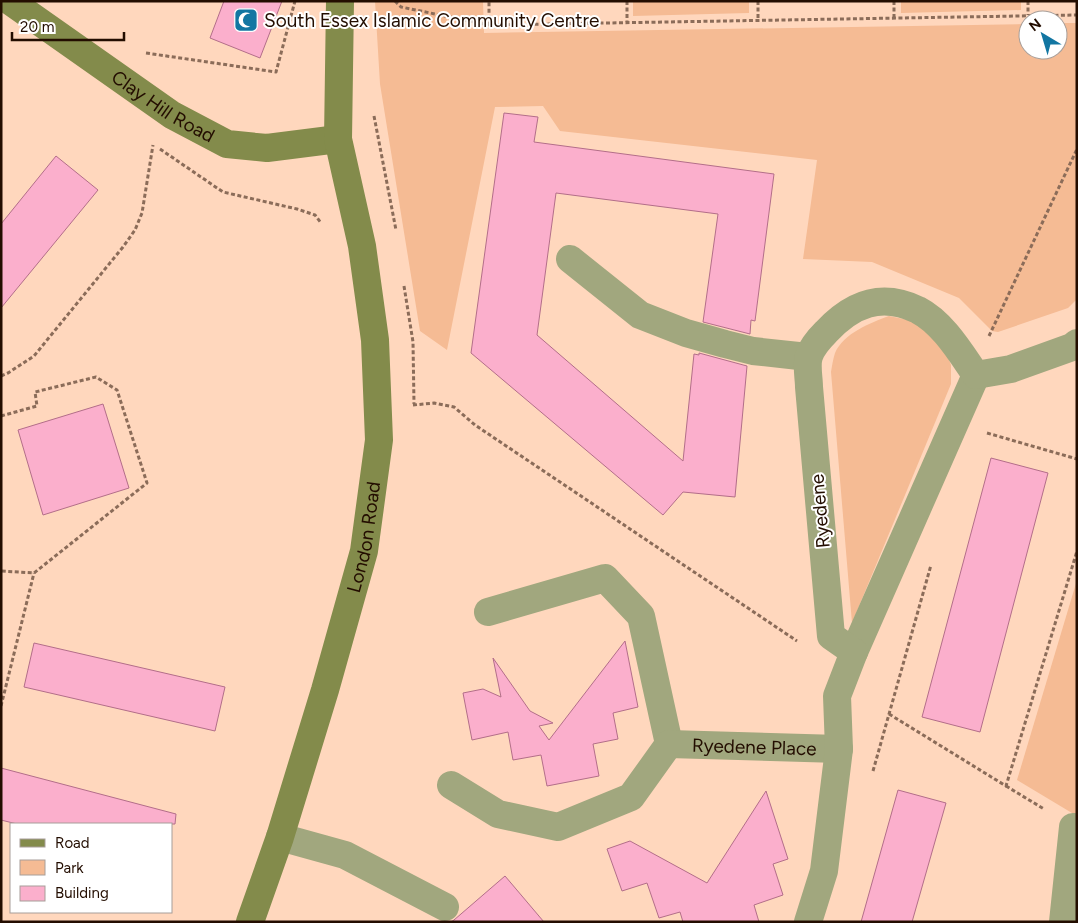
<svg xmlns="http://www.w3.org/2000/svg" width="1078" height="923" font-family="Figtree,sans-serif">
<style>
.green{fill:#f5bb94}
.building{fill:#fbafcc;stroke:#b36e89}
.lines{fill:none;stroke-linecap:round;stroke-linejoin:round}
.path{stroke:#8b6c59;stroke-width:3;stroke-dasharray:4 2.5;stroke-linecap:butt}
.street{stroke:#a1a77e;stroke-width:28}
.secondary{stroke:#838b4b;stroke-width:28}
.labels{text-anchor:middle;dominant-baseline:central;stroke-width:4;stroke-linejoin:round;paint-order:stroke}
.poi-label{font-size:19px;fill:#230d00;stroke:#fff;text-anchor:start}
.street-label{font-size:19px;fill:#230d00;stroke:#fff}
</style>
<rect width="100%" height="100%" fill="#ffd7bd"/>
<g class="green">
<path d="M375 1H483L484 33 1028 24V50H1058V23H1077V299L1068 308 998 332 992 331 959 298 872 262 803 259 817 160 560 131 543 106 495 107 447 350 420 331 380 84Z"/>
<path d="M633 1H749V13L633 16Z"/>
<path d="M901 1H1021V10L901 13Z"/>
<path d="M889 316 913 321 933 333 945 349 951 365V384L852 623 831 372C832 366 833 359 835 353 844 333 870 323 889 316Z"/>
<path d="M1077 580V816L1017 780Z"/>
</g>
<g class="building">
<path d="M224 1H282L260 58 210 38Z"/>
<path d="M504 113 538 117 534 142 774 174 755 321 751 320 750 334 703 322 718 214 556 193 537 335 683 461 694 354 699 355V353L747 366 735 497 683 492 663 515 471 353Z"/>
<path d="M56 156 98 190 1 308V224Z"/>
<path d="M103 404 129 488 43 515 18 430Z"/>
<path d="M991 458 1048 473 980 732 922 717Z"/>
<path d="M625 641 638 707 613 713 618 739 593 744 599 776 547 786 541 755 513 760 508 732 472 740 463 693 483 689 501 697 493 658 530 711 553 723 539 726 549 740Z"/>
<path d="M34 643 225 687 215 731 24 687Z"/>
<path d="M1 768 176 814 175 824H17L1 820Z"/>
<path d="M898 790 946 803 912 922H861Z"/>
<path d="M766 791 788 859 773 864 783 895 754 905 759 922H683L680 912 659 918 647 883 622 891 607 849 630 841 707 883Z"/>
<path d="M505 876 544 922H451L454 920Z"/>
</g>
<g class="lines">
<g class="path">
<path d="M395 1 401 7 489 25V1"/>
<path d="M627 1V22"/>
<path d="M758 1V20"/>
<path d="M894 1V19"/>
<path d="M1028 1V15"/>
<path d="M489 25 1077 15"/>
<path d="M146 53 276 72 295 1"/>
<path d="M374 116 396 230"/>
<path d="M160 149 223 192 297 209 315 215 321 223"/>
<path d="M404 286 413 342 414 404"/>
<path d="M989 336 1077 149"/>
<path d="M1 376 8 373 34 356 123 247 135 230 142 213 153 145"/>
<path d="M413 405 434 403 454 407 475 425 797 641"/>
<path d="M1 416 37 406 35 392 96 377 117 390 147 483 34 573 1 571"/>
<path d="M987 433 1077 459"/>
<path d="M1 706 34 573"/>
<path d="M889 714 1006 786 1077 551"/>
<path d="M873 771 931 565"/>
<path d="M1006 786 1044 809"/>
</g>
<g class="street">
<path d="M570 259 640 315 686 333 725 344 753 351 808 357"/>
<path d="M488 612 605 578 641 616 669 744"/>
<path d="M854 652 976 375"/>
<path id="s1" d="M451 785 498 814 558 827 631 797 669 744 839 749"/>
<path d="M280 837 345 855 445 907"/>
<path d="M808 922 824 871 839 749 837 696 854 652 831 636 809 387C809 378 806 365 809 356 812 347 820 338 826 332 852 304 881 292 918 310 943 323 960 352 976 375L1011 369 1072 347 1077 343"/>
<path d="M1063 922 1073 827"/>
</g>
<g class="secondary">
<path id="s2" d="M10 1 172 115 227 144 267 148 338 139"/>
<path id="s3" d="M250 922 280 837 325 690 364 551 379 440 375 340 362 246 338 139 340 1"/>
</g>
</g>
<defs>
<g id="mosque-square" transform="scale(1.25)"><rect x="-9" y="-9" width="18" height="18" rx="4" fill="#1276a2" stroke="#fff"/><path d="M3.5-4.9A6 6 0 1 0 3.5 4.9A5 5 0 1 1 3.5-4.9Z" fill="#fff"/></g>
</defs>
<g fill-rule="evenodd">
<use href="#mosque-square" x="246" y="20"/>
</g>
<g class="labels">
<g class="poi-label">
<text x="264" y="20">South Essex Islamic Community Centre</text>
</g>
<g class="street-label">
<text stroke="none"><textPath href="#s2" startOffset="186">Clay Hill Road</textPath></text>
<text transform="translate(820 511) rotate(-95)">Ryedene</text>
<text stroke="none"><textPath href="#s3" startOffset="402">London Road</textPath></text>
<text stroke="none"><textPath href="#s1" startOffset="346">Ryedene Place</textPath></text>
</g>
</g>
<rect width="1078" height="923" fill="none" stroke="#230d00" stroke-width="5"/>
<rect x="10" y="823" width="162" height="90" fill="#ffffff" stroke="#a79e99"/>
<rect x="20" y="839" width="25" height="8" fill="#838b4b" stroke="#a79e99"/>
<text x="55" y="848" font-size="15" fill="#230d00">Road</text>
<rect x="20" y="860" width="25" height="15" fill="#f5bb94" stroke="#a79e99"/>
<text x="55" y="873" font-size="15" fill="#230d00">Park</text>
<rect x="20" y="886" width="25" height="15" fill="#fbafcc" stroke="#a79e99"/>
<text x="55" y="898" font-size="15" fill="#230d00">Building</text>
<g transform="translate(1043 35) rotate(322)"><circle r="24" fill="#ffffff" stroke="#a79e99"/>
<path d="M0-4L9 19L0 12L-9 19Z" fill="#1276a2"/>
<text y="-8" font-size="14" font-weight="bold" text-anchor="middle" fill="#230d00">N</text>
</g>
<path d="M12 32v8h112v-8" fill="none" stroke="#230d00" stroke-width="2.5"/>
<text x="20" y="32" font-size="15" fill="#230d00" stroke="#ffffff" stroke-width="4" paint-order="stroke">20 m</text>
</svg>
